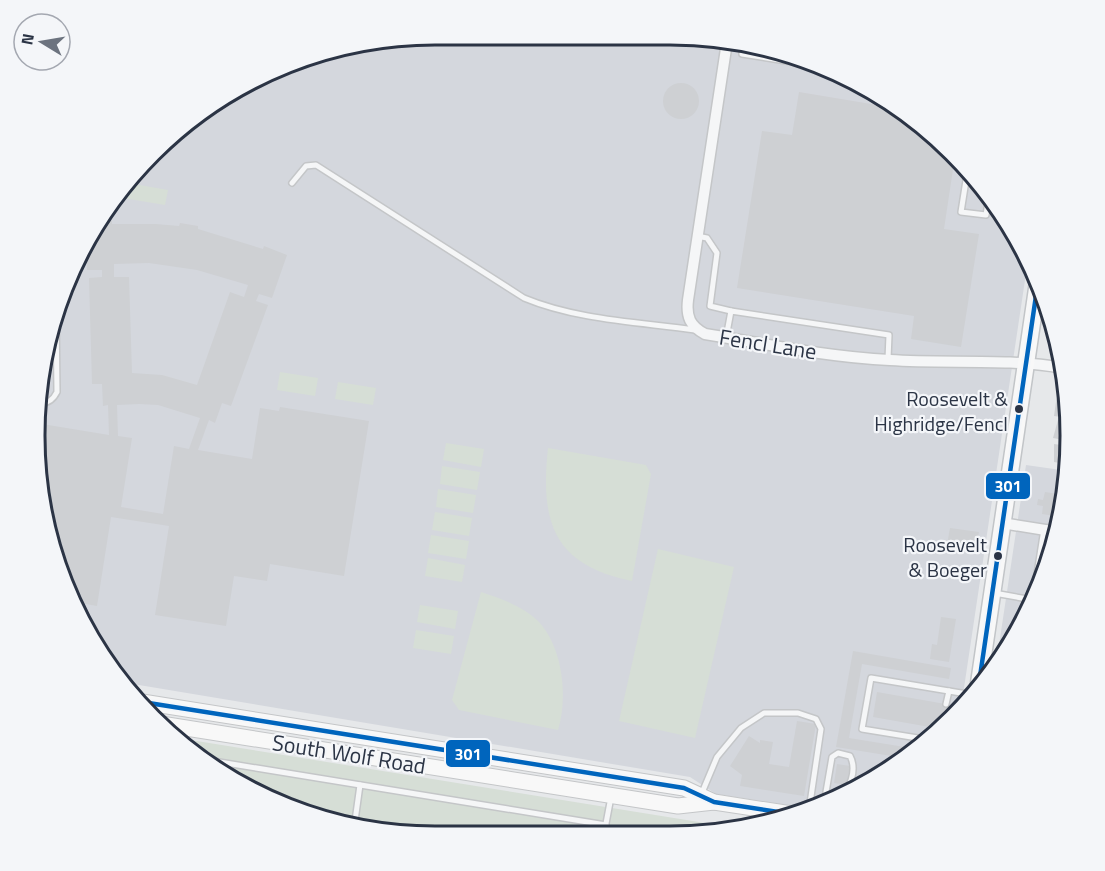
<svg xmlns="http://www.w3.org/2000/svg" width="1105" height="871" font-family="'Titillium Web',sans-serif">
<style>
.built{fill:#d4d7dd}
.green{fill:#d6ded6}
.building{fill:#ced0d3;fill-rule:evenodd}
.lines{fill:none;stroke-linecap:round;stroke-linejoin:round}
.service-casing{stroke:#c4c6c8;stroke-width:8}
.minor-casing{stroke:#c4c6c8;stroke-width:13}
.secondary-casing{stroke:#c4c6c8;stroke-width:17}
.primary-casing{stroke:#c2c5c8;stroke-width:19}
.service{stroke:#f5f6f7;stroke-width:5}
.minor{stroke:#f5f6f7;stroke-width:10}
.secondary{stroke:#f8f8f8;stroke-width:15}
.primary{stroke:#f8f8f8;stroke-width:16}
.bus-1-casing{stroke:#f4f6f9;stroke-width:9}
.bus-1{stroke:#0065bd;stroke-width:4.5}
.bus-dot{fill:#2b3445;stroke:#f4f6f9;stroke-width:2}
.labels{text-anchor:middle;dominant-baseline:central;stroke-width:4.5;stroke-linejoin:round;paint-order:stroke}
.bus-label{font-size:20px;fill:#2b3445;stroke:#f4f6f9;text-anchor:end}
.street-label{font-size:22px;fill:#2b3445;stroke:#f4f6f9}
.rim{fill:none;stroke:#2b3445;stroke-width:3}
.line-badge{stroke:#f4f6f9;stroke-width:2}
.badge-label{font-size:16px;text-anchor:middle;font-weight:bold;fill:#fff}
</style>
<rect width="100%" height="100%" fill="#e6e8ea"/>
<g class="built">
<path d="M435 35H695L799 56 914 118 971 171 1017 235 1028 260 961 708 934 737 870 783 812 809 716 794 690 777 121 682 88 636 48 540 35 436 48 332 88 235 152 152 235 88 331 48Z"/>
<path d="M1026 465 1068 471 1057 539 1029 613 996 665Z"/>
</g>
<g class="green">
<path d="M128 183 168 190 165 205 117 197Z"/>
<path d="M280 372 318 378 315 396 277 390Z"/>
<path d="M338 382 376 388 373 405 335 399Z"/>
<path d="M446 443 484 449 481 467 443 460Z"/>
<path d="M548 448 646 465 651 474 632 581C553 565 540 522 548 448Z"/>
<path d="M442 466 480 472 477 490 440 484Z"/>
<path d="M438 489 476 495 473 513 436 507Z"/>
<path d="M435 512 472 518 469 536 432 530Z"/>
<path d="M431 535 469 541 466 559 428 553Z"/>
<path d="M658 549 734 567 695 738 619 721Z"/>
<path d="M428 558 465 565 462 582 425 576Z"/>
<path d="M481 592C502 599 523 606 539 622 563 648 568 698 558 730L459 710 452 700Z"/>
<path d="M420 605 458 611 455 629 417 622Z"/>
<path d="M416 630 454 636 451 654 413 648Z"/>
<path d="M178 738 736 828 696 836 358 829 282 806 212 769Z"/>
</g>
<g class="building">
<circle cx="681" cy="101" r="18"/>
<path d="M799 92 895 108 914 118 955 156 944 229 979 234 961 347 911 339 914 316 737 288 762 131 792 135Z"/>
<path d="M99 221H112V224H156L179 226 180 223 198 226V229L263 249 264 246 287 255 272 298 259 294 256 301 268 305 231 406 222 403 215 423 209 420 198 450 252 459 260 408 279 411 280 407 369 421 344 576 270 564 267 581 234 576 226 626 155 615 169 526 111 517 97 606 74 602 48 540 45 518 50 491 42 490 35 436 36 423 109 435 108 405 103 406 102 384H92L89 278 102 277V270H87L86 239ZM149 263 197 270 248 285 244 297 230 292 197 385 162 375 132 373 129 277H114V264ZM139 404 158 405 200 418 189 449 174 446 163 514 121 507 132 438 118 436 117 405Z"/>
<path d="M1057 395 1067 396 1068 418 1054 416Z"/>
<path d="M1058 420 1068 421 1069 441 1053 438Z"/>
<path d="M1054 444 1068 446 1065 464 1054 462Z"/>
<path d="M1045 492 1064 495 1061 517 1042 514 1043 506 1037 505 1038 499 1043 500Z"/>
<path d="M950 528 979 532 975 554 946 550Z"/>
<path d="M941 617 956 619 949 662 930 659 932 644 937 645Z"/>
<path d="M853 651 951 668 949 679 862 664 849 738 917 749 904 758 836 747Z"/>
<path d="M877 692 951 705 948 722 941 729 873 717Z"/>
<path d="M797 721 816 724 804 796 740 786 742 775 730 766 749 736 760 743V740L773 742 769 764 789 767Z"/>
<path d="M837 764 850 766 847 785 834 783Z"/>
</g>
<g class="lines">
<g class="service-casing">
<g id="service">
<path d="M743 45 742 54 818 66"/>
<path d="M968 168 961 212 986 215 989 196"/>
<path d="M292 183 306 166 316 165 524 298C577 320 638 322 695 330"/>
<path d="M697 236 707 238 717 253 710 306 731 311"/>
<path d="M726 338 731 311 889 335 888 359"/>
<path d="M39 403C48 404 53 400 57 392L56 313"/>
<path d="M1041 551 1052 553"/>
<path d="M994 593 1033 600 1044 529"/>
<path d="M946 704 949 691"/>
<path d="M930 740 862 729 871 678 973 695"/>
<path d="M201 759 606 825"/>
<path d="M864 786 865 780 872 781"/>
<path d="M701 795 717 757 741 728 764 713H798L816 719 821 729 809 810"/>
<path d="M837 797C851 791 857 769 850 756L838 753 832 757 826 792 828 795 839 797"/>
<path d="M354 828 360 785"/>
<path d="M604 834 611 797"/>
</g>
</g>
<g class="minor-casing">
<g id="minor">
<path d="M727 42 688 300C686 317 690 326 705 334 766 344 828 357 890 360 948 364 1006 358 1063 368"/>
<path d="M1002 523 1058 532"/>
</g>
</g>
<g class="secondary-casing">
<g id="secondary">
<path d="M136 701 684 788 714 802 798 815"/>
<path d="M161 724 678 806 714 802"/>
</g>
</g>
<g class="primary-casing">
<path id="primary" d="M978 690 1038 282"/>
</g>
<use href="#service" class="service"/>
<use href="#minor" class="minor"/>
<use href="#secondary" class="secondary"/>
<use href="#primary" class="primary"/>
<g class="bus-1-casing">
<g id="bus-1">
<path d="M978 690 1038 282"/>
<path d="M136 701 684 788 714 802 798 815"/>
</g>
</g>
<use href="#bus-1" class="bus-1"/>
</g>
<g class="bus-dot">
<circle cx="1019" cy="409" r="5"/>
<circle cx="998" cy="556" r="5"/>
</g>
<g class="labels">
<g class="bus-label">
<text x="1008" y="398">Roosevelt &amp;<tspan x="1008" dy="25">Highridge/Fencl</tspan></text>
<text x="987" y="544">Roosevelt<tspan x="987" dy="25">&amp; Boeger</tspan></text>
</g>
<g class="street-label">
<text transform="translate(768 344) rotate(9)">Fencl Lane</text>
<text transform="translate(349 754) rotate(9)">South Wolf Road</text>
</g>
</g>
<path d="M0 0H1105V871H0ZM435 45H670A390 390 0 0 1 1060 435V436A390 390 0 0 1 670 826H435A390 390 0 0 1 45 436V435A390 390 0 0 1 435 45Z" fill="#f4f6f9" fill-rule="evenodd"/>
<path class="rim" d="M435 45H670A390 390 0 0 1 1060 435V436A390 390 0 0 1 670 826H435A390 390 0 0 1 45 436V435A390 390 0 0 1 435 45Z"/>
<g class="line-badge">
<rect x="985" y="472" width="46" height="28" rx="6" fill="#0065bd"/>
<rect x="445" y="739" width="46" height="29" rx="6" fill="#0065bd"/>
</g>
<g class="badge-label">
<text x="1008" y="492">301</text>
<text x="468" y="760">301</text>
</g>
<g transform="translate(42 42) rotate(281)"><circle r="28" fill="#f4f6f9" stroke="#a4a8b1" stroke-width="1.5"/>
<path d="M0-4.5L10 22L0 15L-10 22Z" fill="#6c737f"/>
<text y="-9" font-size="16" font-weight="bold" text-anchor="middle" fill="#2b3445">N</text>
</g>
</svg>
